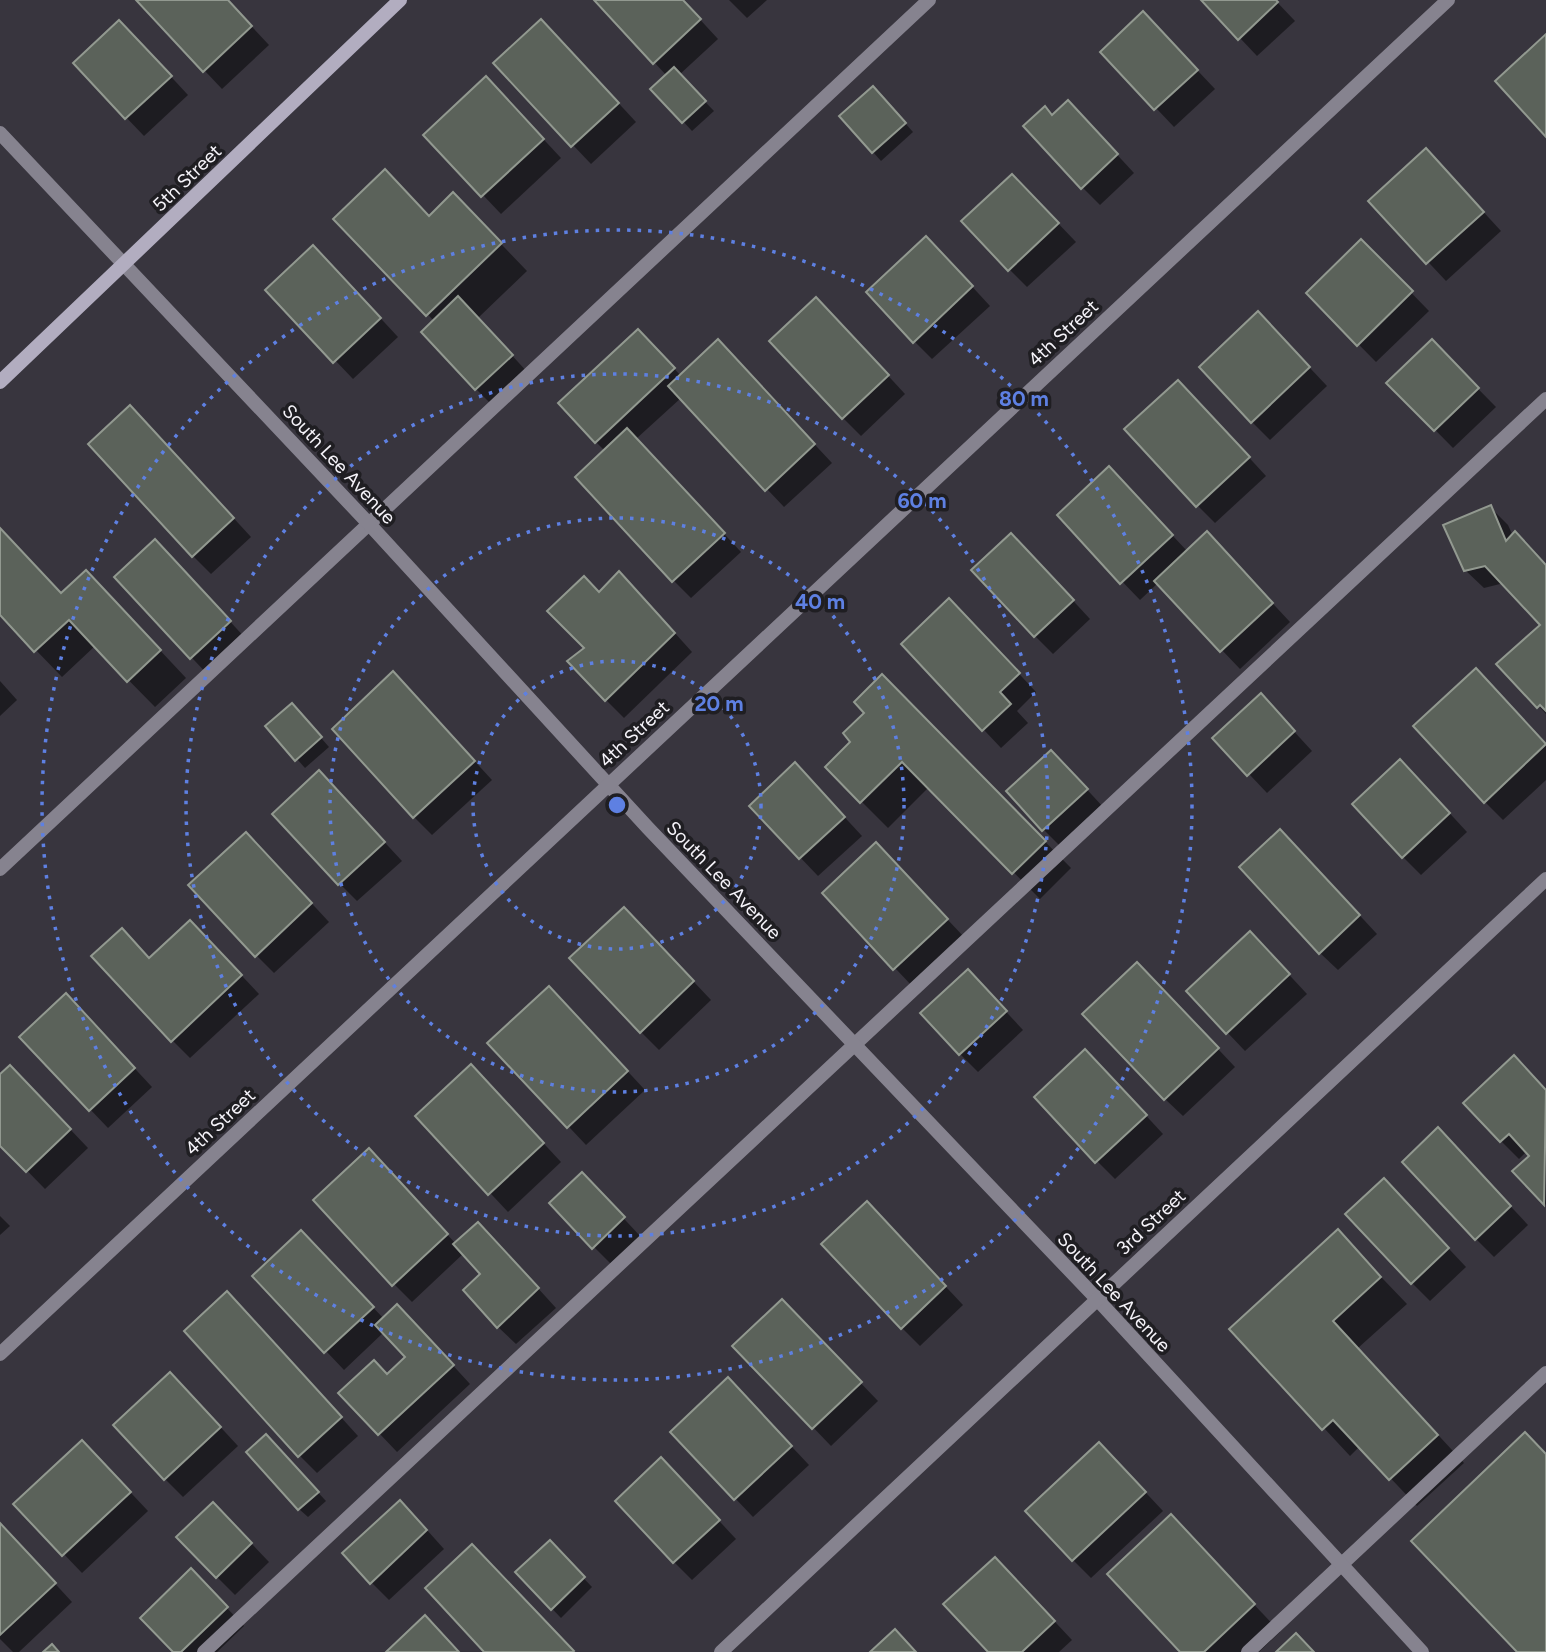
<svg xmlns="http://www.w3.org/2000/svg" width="1546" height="1652" font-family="Figtree,sans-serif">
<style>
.shadow{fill:#0007}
.building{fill:#5b625a;stroke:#929990;stroke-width:2}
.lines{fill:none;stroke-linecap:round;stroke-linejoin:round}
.lane{stroke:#86838f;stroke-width:14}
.street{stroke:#86838f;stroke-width:14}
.secondary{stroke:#b2adc0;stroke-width:14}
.ring{fill:none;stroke:#5e80e2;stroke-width:3.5;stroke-dasharray:3.5 7}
.labels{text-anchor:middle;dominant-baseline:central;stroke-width:7;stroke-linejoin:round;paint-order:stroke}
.street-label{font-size:19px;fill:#f5f3f9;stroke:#1f1e22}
.centre{fill:#5e80e2;stroke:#1f1e22;stroke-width:3.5}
.ring-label{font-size:21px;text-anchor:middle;font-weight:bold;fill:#5e80e2;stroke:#1f1e22;stroke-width:7;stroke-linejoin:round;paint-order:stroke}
</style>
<rect width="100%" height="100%" fill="#38353e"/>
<g class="shadow">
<path d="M138 0H227L269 45 222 89Z"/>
<path d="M596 0H682L718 39 679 75 714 111 692 131 653 89 667 76Z"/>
<path d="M729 0H767L747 18Z"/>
<path d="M1204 0H1275L1295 21 1257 56Z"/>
<path d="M1161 32 1215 89 1174 127 1103 52Z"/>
<path d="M559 39 636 122 591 164 495 63Z"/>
<path d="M137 40 188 95 144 136 75 64Z"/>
<path d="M504 97 561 158 501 214 426 135Z"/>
<path d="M882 97 913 132 881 161 873 152Z"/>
<path d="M1053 117 1086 121 1134 173 1100 205 1082 187Z"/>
<path d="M1444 169 1501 231 1446 281 1371 201Z"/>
<path d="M1030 194 1076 242 1027 287 1009 269Z"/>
<path d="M430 217 479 221 527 271 478 318 529 374 494 407 476 389 434 321 335 219Z"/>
<path d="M1361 241 1429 311 1376 362 1308 293Z"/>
<path d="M944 256 990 306 932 359 914 341Z"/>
<path d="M331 265 398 337 353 379 268 290Z"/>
<path d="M834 317 905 394 861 436 843 418Z"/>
<path d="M1276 332 1327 386 1270 440 1252 422Z"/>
<path d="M1432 342 1496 407 1453 448 1389 383Z"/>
<path d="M656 349 681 376 736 360 832 463 784 507 681 398 636 439 741 552 691 598 673 580 605 451 596 442Z"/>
<path d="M1196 400 1266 476 1215 523 1197 505Z"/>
<path d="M148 425 251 537 211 574 193 556Z"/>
<path d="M1127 487 1188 552H1225L1290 622 1240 669 1158 583 1140 600 1059 516Z"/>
<path d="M1490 507 1508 525 1513 536 1546 566V714L1499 664 1542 625 1504 583 1484 588 1465 570Z"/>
<path d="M0 531 61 595 112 599 186 678 155 707 95 646 62 677 0 613Z"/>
<path d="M1029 553 1090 619 1053 654 1035 636Z"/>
<path d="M173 559 247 640 209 676 116 577Z"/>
<path d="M637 591 692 652 624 718 606 700 586 648 599 594Z"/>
<path d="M967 618 1036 692 1017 711 1028 723 1001 748 903 644Z"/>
<path d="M882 676 1071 868 1040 899 929 787 888 828 827 767 853 742Z"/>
<path d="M0 681 17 700 0 716Z"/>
<path d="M1494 688 1546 745V780L1503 820 1485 802Z"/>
<path d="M411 692 492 780 432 835 414 817Z"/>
<path d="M300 714 329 747 305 768 297 759Z"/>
<path d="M1278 714 1312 751 1267 793 1215 738Z"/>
<path d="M1069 770 1104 808 1061 847 1043 829Z"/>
<path d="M1418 779 1467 832 1421 875 1403 857Z"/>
<path d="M813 783 862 836 818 876 751 806Z"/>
<path d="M337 791 402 861 357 901 339 883Z"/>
<path d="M1298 849 1377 934 1338 970 1320 953Z"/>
<path d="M264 852 329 922 274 973 256 955Z"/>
<path d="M894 863 965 938 913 987 824 893Z"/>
<path d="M642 927 711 1000 659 1050 641 1032Z"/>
<path d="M208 940 259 994 190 1058 172 1040 150 960Z"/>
<path d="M1268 952 1307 994 1245 1051 1188 991Z"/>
<path d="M1155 982 1235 1067 1183 1116 1165 1099Z"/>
<path d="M985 989 1023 1030 978 1072 960 1054Z"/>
<path d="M567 1006 645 1090 586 1145 490 1043Z"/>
<path d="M84 1014 152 1087 108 1128 21 1037Z"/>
<path d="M1103 1069 1163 1134 1115 1179 1097 1161Z"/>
<path d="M1532 1075 1546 1091V1205L1515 1171 1531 1156 1527 1151 1519 1159 1501 1141Z"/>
<path d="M0 1077 28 1085 88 1148 45 1189 0 1143Z"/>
<path d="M489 1085 561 1162 508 1212 418 1116Z"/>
<path d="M1456 1148 1528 1225 1494 1257 1476 1239Z"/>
<path d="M387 1169 456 1244 496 1242 556 1308 516 1344 498 1327 482 1274 464 1253 412 1302 394 1284Z"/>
<path d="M600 1193 641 1237 612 1265 594 1247Z"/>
<path d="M1402 1199 1466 1267 1430 1301 1412 1283Z"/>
<path d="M0 1216 10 1226 0 1235Z"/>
<path d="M885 1222 963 1305 920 1346 902 1328Z"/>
<path d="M1338 1232 1407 1304 1358 1348 1464 1463 1417 1506 1360 1446 1350 1456 1232 1329Z"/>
<path d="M319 1250 384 1319 415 1324 470 1384 397 1452 341 1393 388 1376 408 1357 384 1332 344 1370 255 1276Z"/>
<path d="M782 1301 878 1401 831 1446 735 1346Z"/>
<path d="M245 1311 358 1436 317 1473 299 1455Z"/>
<path d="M188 1392 238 1446 183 1497 165 1479Z"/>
<path d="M746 1398 809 1465 753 1517 672 1432Z"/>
<path d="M274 1445 326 1501 308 1517 299 1509Z"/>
<path d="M100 1460 148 1511 82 1573 16 1504Z"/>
<path d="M1117 1462 1163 1511 1091 1578 1073 1560Z"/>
<path d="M679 1478 736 1539 692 1580 674 1562Z"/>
<path d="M418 1520 444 1549 389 1600 371 1582Z"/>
<path d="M231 1522 269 1562 235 1595 217 1577Z"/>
<path d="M0 1524 72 1602 19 1652H13L0 1639Z"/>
<path d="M550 1543 592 1587 561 1618 518 1573Z"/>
<path d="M1197 1544 1280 1632 1259 1652H1182Z"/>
<path d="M1013 1577 1072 1640 1059 1652H990Z"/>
<path d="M209 1589 244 1626 217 1652H176Z"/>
</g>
<g class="building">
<path d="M136 0H228L252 26 203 72Z"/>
<path d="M594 0H683L701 19 653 64Z"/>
<path d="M1201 0H1276L1278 2 1238 40Z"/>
<path d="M1143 11 1198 70 1154 110 1100 52Z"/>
<path d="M541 19 619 103 571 147 493 63Z"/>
<path d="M119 20 172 76 125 119 73 63Z"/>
<path d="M1546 34V137L1495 81Z"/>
<path d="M674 67 706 101 682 123 650 89Z"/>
<path d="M486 76 544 139 481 197 423 135Z"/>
<path d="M873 86 906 123 872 153 839 116Z"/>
<path d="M1068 100 1118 154 1081 189 1023 126 1045 106 1052 115Z"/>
<path d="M1426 148 1484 212 1426 264 1368 201Z"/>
<path d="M385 169 429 216 453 192 502 243 426 316 333 219Z"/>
<path d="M1012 174 1059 223 1008 271 961 221Z"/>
<path d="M926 236 973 286 913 343 866 292Z"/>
<path d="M1361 239 1413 291 1357 346 1306 293Z"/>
<path d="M313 245 381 318 333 363 265 290Z"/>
<path d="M458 296 513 355 475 390 421 332Z"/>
<path d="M816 297 889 375 842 419 769 341Z"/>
<path d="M1258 311 1310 367 1251 423 1199 367Z"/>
<path d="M638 329 675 368 595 443 558 403Z"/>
<path d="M718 339 815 444 765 491 668 386Z"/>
<path d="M1432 339 1479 388 1434 431 1386 383Z"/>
<path d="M1178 380 1250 457 1196 507 1124 429Z"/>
<path d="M130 405 234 518 192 557 88 444Z"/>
<path d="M627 428 725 533 672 582 575 477Z"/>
<path d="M1109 466 1173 535 1120 584 1057 515Z"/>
<path d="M1491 505 1506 541 1515 531 1546 565V711L1540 705 1537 708 1496 664 1540 625 1485 566 1464 571 1443 525Z"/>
<path d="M0 528 61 593 86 570 161 650 127 682 69 620 34 652 0 615Z"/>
<path d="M1207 531 1273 603 1220 652 1154 581Z"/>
<path d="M1011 533 1074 600 1034 637 971 570Z"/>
<path d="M155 539 231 621 190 659 114 577Z"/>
<path d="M619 571 675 633 605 701 567 661 584 648 547 611 584 576 599 592Z"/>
<path d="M949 598 1020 673 1000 692 1011 704 982 731 901 644Z"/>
<path d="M1476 668 1546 744 1484 803 1413 726Z"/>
<path d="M393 671 475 761 413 818 332 729Z"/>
<path d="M882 674 1046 841 1012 874 902 762 860 803 825 767 850 742 843 733 864 713 854 702Z"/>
<path d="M1261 693 1295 731 1247 776 1212 738Z"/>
<path d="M292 703 322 737 295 761 265 726Z"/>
<path d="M1051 750 1088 789 1042 831 1006 791Z"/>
<path d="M1400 759 1450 813 1402 858 1352 804Z"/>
<path d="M795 762 845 817 799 859 749 806Z"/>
<path d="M319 770 385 842 338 885 272 814Z"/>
<path d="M1280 829 1360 915 1319 954 1239 867Z"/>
<path d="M246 832 312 903 255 957 188 885Z"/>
<path d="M876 842 948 919 893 970 822 893Z"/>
<path d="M624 907 694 981 640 1033 569 958Z"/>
<path d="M190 920 242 975 171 1042 91 956 122 928 149 958Z"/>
<path d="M1250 931 1290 974 1226 1034 1186 991Z"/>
<path d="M1137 962 1219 1048 1164 1100 1082 1014Z"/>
<path d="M968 969 1007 1011 959 1055 920 1013Z"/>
<path d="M549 986 628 1071 567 1128 487 1043Z"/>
<path d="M66 993 135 1068 89 1111 19 1037Z"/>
<path d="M1085 1049 1147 1115 1095 1163 1034 1097Z"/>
<path d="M1514 1055 1546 1090 1544 1205 1512 1171 1529 1156 1509 1134 1500 1142 1463 1103Z"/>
<path d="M471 1064 544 1143 488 1195 415 1116Z"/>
<path d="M10 1065 71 1129 26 1172 0 1146V1074Z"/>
<path d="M1438 1127 1511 1206 1475 1240 1402 1162Z"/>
<path d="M369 1148 448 1234 392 1286 313 1200Z"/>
<path d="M582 1172 625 1217 592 1249 549 1203Z"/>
<path d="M1384 1178 1449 1248 1411 1284 1345 1214Z"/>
<path d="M867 1201 946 1286 901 1329 821 1244Z"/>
<path d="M478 1222 539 1288 497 1328 463 1290 480 1274 453 1244Z"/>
<path d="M1338 1229 1381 1277 1333 1321 1438 1435 1389 1480 1333 1420 1322 1430 1229 1329Z"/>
<path d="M301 1230 374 1307 324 1353 252 1276Z"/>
<path d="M227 1291 342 1417 298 1457 184 1331Z"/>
<path d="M782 1299 862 1382 812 1429 732 1346Z"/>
<path d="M397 1304 454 1365 378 1435 338 1393 374 1360 387 1374 405 1357 375 1325Z"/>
<path d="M170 1372 221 1427 164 1480 113 1425Z"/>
<path d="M728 1377 792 1446 734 1500 670 1432Z"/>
<path d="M1525 1432 1546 1454V1652H1517L1411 1541Z"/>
<path d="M266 1434 319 1492 298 1510 246 1452Z"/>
<path d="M82 1440 131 1492 62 1556 13 1504Z"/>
<path d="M1099 1442 1146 1492 1072 1561 1025 1511Z"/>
<path d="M661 1457 720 1520 673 1563 615 1501Z"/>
<path d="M400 1500 427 1530 370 1584 342 1553Z"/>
<path d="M213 1502 252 1543 216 1578 176 1537Z"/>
<path d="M1171 1514 1255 1604 1204 1652H1180L1107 1574Z"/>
<path d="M0 1523 56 1583 0 1635Z"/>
<path d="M550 1540 585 1577 551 1610 515 1572Z"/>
<path d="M472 1544 574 1651 573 1652H484L425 1588Z"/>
<path d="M995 1557 1055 1621 1022 1652H988L943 1604Z"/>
<path d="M191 1568 228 1607 181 1652H173L140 1618Z"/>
<path d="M425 1615 459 1652H386Z"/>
<path d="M895 1629 916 1652H870Z"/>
<path d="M1296 1633 1314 1652H1276Z"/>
<path d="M52 1644 59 1652H43Z"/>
</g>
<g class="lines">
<g class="lane">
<path d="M0 869 929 0"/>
<path d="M204 1652 1546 399"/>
<path d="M1248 1652 1546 1373"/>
</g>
<g class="street">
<path d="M0 133 370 525 648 828 1097 1299 1422 1652"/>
<path d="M0 1354 1448 0"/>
<path d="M721 1652 1546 879"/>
</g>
<path class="secondary" d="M0 382 400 0"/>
</g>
<g class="ring">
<circle cx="617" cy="805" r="144"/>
<circle cx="617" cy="805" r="287"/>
<circle cx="617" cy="805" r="431"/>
<circle cx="617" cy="805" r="575"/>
</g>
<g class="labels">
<g class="street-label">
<text transform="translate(187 178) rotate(-44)">5th Street</text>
<text transform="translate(1063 333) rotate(-43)">4th Street</text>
<text transform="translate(339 464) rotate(47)">South Lee Avenue</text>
<text transform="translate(634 734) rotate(-43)">4th Street</text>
<text transform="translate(724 880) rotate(46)">South Lee Avenue</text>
<text transform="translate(220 1122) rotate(-43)">4th Street</text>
<text transform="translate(1151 1222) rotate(-43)">3rd Street</text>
<text transform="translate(1114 1292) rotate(47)">South Lee Avenue</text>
</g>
</g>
<circle cx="617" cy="805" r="10" class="centre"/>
<g class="ring-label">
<text x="1024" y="406">80 m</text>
<text x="922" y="508">60 m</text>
<text x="820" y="609">40 m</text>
<text x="719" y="711">20 m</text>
</g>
</svg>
